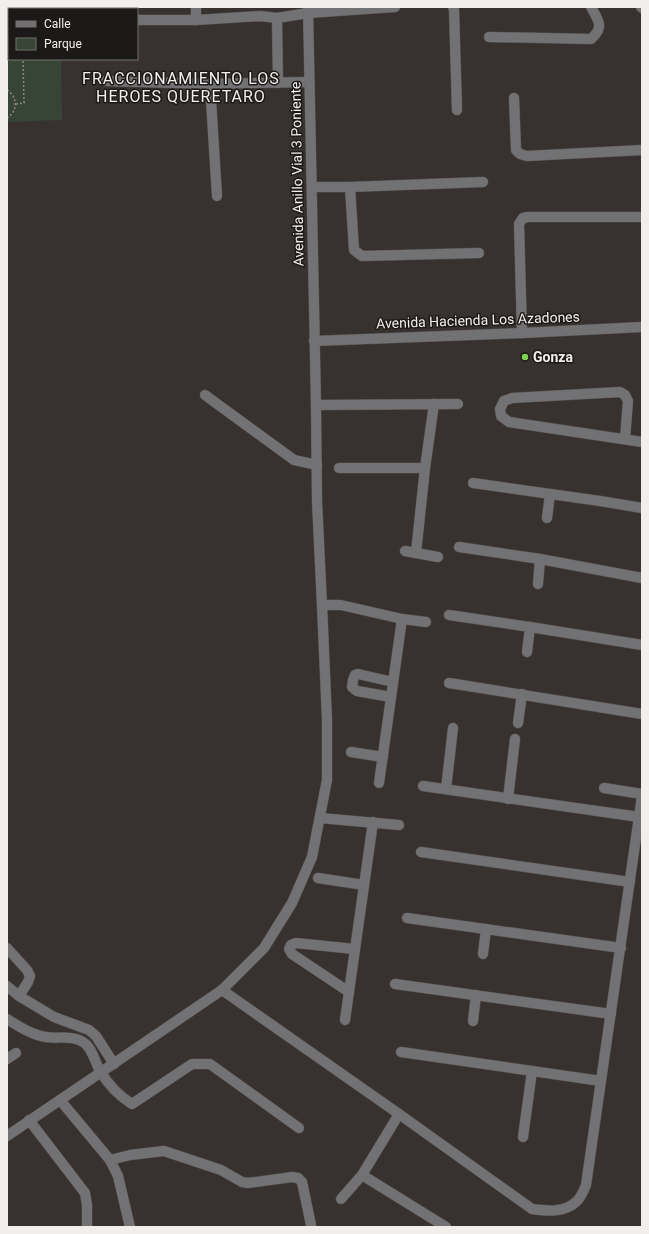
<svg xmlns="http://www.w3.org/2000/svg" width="649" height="1234" font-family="Roboto,sans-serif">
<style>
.green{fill:#364536}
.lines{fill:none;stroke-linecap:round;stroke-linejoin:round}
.minor-casing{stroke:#554f4d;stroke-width:11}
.path{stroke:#8b8684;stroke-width:1.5;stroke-dasharray:2 2;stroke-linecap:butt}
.minor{stroke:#727173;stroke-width:10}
.poi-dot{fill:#83d04e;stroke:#1c1a18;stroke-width:1.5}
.labels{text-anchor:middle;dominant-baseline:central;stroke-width:3;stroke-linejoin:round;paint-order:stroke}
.street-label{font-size:14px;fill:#f2eeec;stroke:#1c1a18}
.poi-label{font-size:14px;font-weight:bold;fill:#f2eeec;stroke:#1c1a18;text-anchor:start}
.quarter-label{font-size:16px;letter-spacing:1px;fill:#f2eeec;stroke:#1c1a18}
</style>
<rect width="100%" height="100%" fill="#37312f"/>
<path class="green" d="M7 7H60V9H9V59H61L62 120 7 122Z"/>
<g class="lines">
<g class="minor-casing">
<g id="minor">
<path d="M196 7V20"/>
<path d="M453 7 454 9 457 110"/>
<path d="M641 7 642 8"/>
<path d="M277 18 278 83"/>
<path d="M137 20H196L260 16 277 18 308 13 395 7"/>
<path d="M489 37 591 39C605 27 598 20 591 7"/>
<path d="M106 81 210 84 309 82"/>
<path d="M210 84 217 196"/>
<path d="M514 98 516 150 520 154 527 156 642 150"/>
<path d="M312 187H350L483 182"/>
<path d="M350 187 354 250 362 256 479 253"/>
<path d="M522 333 519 224 523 218 528 217H642"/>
<path d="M314 341 522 333 642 327"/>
<path d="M205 395 294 460 317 465"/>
<path d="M316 405 458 404"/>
<path d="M625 439 628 401 625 395 620 392 512 398 504 401 500 409 501 416 509 422 642 442"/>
<path d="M339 468H425"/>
<path d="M473 483 600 501 642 508"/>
<path d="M547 518 550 494"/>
<path d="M459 547 540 559 642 578"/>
<path d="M405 551 438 557"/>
<path d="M416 553 425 468 434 404"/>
<path d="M538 584 540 559"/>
<path d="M322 605H341L402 619 426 622"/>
<path d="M449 615 530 627 642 645"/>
<path d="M527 652 530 627"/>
<path d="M449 683 642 714"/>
<path d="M391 697 357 691 352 687 353 680 355 675 358 674 393 682"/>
<path d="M518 723 522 694"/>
<path d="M351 752 383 757"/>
<path d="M379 783 402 619"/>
<path d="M423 786 639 817"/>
<path d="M604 788 642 794"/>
<path d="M446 789 453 728"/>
<path d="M508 799 515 739"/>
<path d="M320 818 399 825"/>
<path d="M421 852 630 882"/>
<path d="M318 878 364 885"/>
<path d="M407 918 621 948"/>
<path d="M7 948 27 970 30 976 28 982 19 996"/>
<path d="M483 954 486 929"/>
<path d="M395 984 611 1014"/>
<path d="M7 986 19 996 54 1017 89 1030 96 1036 114 1064"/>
<path d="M222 990 399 1114 532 1209C547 1211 565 1213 577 1201 581 1197 584 1190 586 1185L642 796"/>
<path d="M349 992 292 954 289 949 291 945 296 943 354 949"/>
<path d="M7 1019C20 1027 32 1035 46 1037 58 1039 73 1035 83 1042 92 1047 95 1062 100 1071 108 1084 119 1096 132 1104L192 1064H210L299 1128"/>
<path d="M345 1020 373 822"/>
<path d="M473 1021 476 995"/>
<path d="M401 1052 601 1081"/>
<path d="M7 1059 16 1053"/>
<path d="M60 1100 110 1160 118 1176 130 1227"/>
<path d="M29 1120 85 1193 87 1205V1227"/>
<path d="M7 1136 222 990 264 948 292 903 312 857 327 780V720L322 605 317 501 316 405 308 7"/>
<path d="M523 1137 532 1071"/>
<path d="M110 1160 130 1155 164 1151 221 1170 242 1182 248 1183 292 1177 298 1178 302 1182 311 1225V1227"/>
<path d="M362 1175 446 1227"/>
<path d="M341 1199 362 1175 399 1114"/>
</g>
</g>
<g class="path">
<path d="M7 9 9 7"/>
<path d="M14 9V7"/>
<path d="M36 9 38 7"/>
<path d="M7 90C18 97 18 111 7 118"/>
<path d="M16 104 24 103 23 59"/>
</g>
<use href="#minor" class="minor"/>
</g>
<circle class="poi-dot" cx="525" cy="357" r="4"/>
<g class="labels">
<g class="street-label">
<text transform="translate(297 174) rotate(-91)">Avenida Anillo Vial 3 Poniente</text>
<text transform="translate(478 320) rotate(-2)">Avenida Hacienda Los Azadones</text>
</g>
<g class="poi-label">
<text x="533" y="357">Gonza</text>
</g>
<g class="quarter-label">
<text x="181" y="78">FRACCIONAMIENTO LOS<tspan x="181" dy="18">HEROES QUERETARO</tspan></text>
</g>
</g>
<rect width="649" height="1234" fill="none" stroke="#f2eeec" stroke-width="16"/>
<rect x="8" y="8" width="130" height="52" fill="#1c1a18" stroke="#726f6d"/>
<rect x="16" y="21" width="20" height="6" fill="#727173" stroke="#726f6d"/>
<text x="44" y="28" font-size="12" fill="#f2eeec">Calle</text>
<rect x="16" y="38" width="20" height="12" fill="#364536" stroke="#726f6d"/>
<text x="44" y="48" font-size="12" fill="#f2eeec">Parque</text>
</svg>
